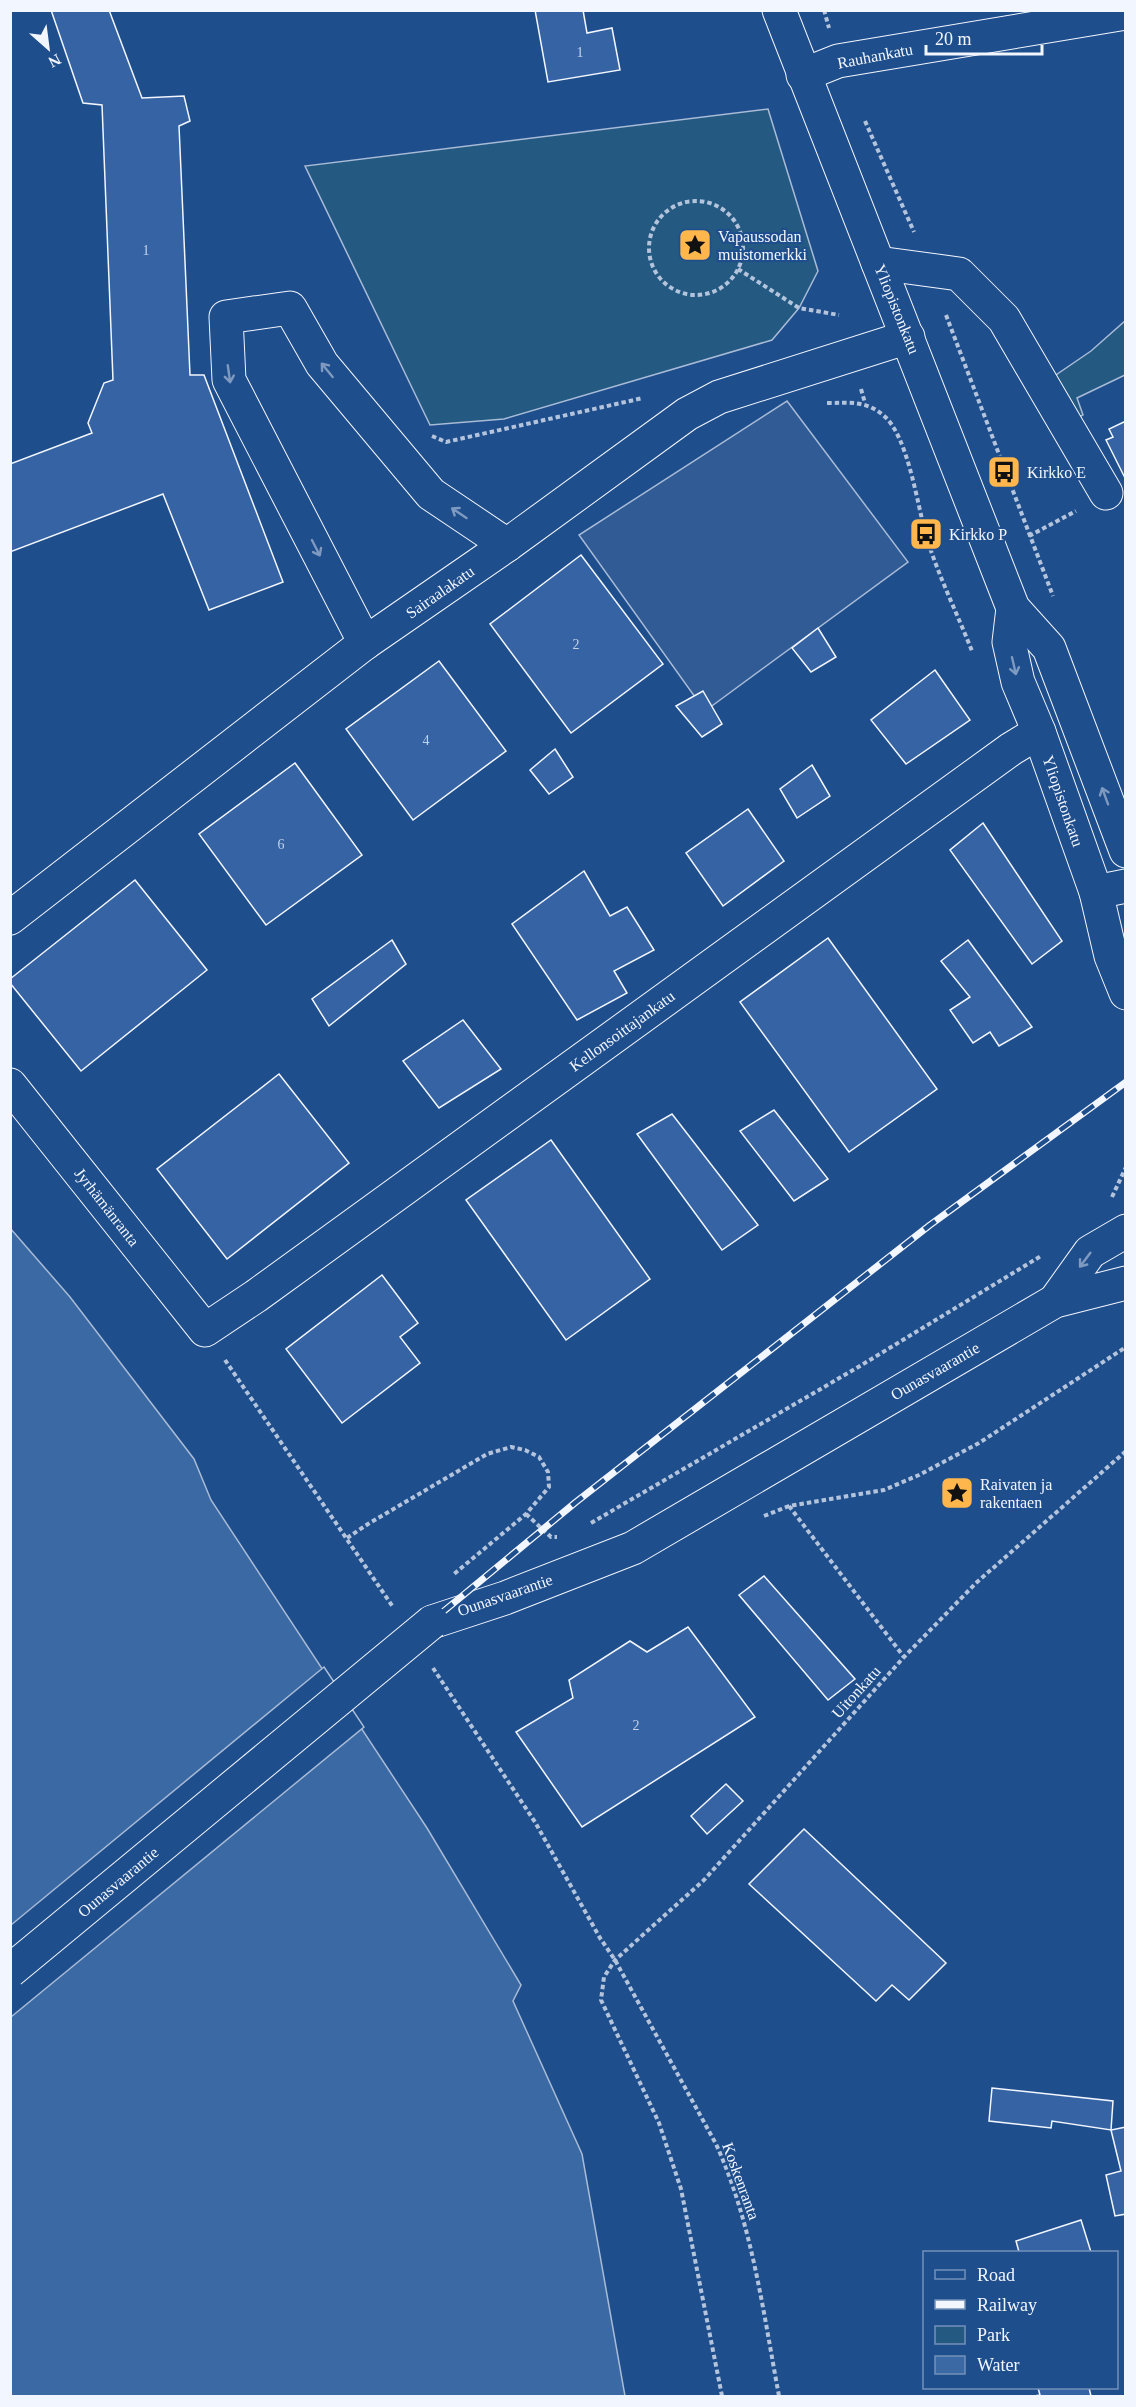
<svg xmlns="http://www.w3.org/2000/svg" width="1136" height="2407" font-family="Georgia,serif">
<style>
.green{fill:#245a82;stroke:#a8bbd7;stroke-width:1.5}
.parking{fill:#305b95;stroke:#a8bbd7;stroke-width:1.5}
.water{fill:#3b69a3;stroke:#a8bbd7;stroke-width:1.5}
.pier{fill:#1f4e8c;stroke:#a8bbd7;stroke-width:1.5}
.building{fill:#3563a3;stroke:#f2f6ff;stroke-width:1.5}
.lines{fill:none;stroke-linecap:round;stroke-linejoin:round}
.minor-casing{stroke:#f2f6ff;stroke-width:35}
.path{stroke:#b3c4dc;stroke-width:4;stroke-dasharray:4.5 3;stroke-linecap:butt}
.minor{stroke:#1f4e8c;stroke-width:33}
.rail-casing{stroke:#f2f6ff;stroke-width:7}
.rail{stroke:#1f4e8c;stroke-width:4.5;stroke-dasharray:14;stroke-linecap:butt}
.minor-bridge-casing{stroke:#f2f6ff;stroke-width:35;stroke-linecap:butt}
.minor-bridge{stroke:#1f4e8c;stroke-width:33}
.oneway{stroke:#7e9ac0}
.labels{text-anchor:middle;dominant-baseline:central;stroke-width:4.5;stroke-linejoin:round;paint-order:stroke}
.number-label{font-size:14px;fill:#c3d1e8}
.street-label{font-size:16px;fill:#f2f6ff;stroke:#1f4e8c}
.poi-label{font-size:16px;fill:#f2f6ff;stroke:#1f4e8c;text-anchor:start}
</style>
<rect width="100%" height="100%" fill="#1f4e8c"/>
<g class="green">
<path d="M768 109 818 271 799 308 772 340 504 419 430 425 305 166Z"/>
<path d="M1125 321V375L1077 398 1083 415 1075 419 1053 377 1091 351Z"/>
</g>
<path class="parking" d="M787 401 908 562 705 711 579 535Z"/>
<path class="water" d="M10 1228 70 1297 194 1459 211 1500 427 1828 521 1985 513 2001 582 2154 625 2396H11Z"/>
<path class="pier" d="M324 1667 364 1727 11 2017V1925Z"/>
<g class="building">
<path d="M51 10H109L142 98 184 96 190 121 179 126 190 375H204L283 582 209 610 163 494 10 552V464L92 433 88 423 104 383 113 380 102 105 83 103Z"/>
<path d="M535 10H583L587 33 612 28 620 70 548 82Z"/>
<path d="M1126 421V480L1106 440 1113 437 1109 429Z"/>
<path d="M581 555 663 664 571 733 490 624Z"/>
<path d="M818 628 836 657 811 672 792 648Z"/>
<path d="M439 661 506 751 413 820 346 729Z"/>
<path d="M935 670 970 720 906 764 871 720Z"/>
<path d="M703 691 722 724 702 737 676 706Z"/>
<path d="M555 749 573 777 549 794 530 770Z"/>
<path d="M295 763 362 855 266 925 199 834Z"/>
<path d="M812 765 830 796 797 818 780 789Z"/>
<path d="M748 809 784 861 723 906 686 853Z"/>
<path d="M983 823 1062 941 1032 964 950 850Z"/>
<path d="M584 871 610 916 627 907 654 950 614 971 627 993 577 1020 512 924Z"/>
<path d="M135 880 207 970 81 1071 10 983V979Z"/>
<path d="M828 938 937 1089 849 1152 740 1002Z"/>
<path d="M392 940 406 964 329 1026 312 999Z"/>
<path d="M968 940 1032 1027 999 1046 990 1032 973 1043 950 1010 970 997 941 961Z"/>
<path d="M463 1020 501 1069 439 1108 403 1061Z"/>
<path d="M279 1074 349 1163 227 1259 157 1169Z"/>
<path d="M774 1110 828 1179 794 1201 740 1131Z"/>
<path d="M672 1114 758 1225 722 1250 637 1134Z"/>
<path d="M551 1140 650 1279 566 1340 466 1200Z"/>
<path d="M382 1275 418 1323 400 1337 420 1363 342 1423 286 1349Z"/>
<path d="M764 1576 855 1679 828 1700 739 1595Z"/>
<path d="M688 1627 755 1717 582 1827 516 1732 573 1698 569 1680 630 1641 647 1652Z"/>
<path d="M726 1784 743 1801 707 1834 691 1816Z"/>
<path d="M804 1829 946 1963 909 2000 892 1985 876 2001 749 1884Z"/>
<path d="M992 2088 1113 2101 1111 2130 1052 2121 1051 2128 989 2121Z"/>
<path d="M1126 2127V2214L1115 2216 1106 2175 1121 2171 1111 2130Z"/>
<path d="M1081 2220 1091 2252H1019L1016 2241Z"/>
<path d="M1038 2388H1092H1089L1091 2396H1034L1040 2395Z"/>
</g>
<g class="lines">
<g class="minor-casing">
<g id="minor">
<path d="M779 10 1013 608 1049 648 1126 851"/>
<path d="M803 75 838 61 1126 13"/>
<path d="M878 263 959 274 1004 319 1106 493"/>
<path d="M1013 608 1009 642 1018 682 1039 732 1096 892 1111 956 1126 993"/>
<path d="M365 643 229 380 226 317 290 308 322 364 431 494 507 545"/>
<path d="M1096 892 1126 886"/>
<path d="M10 918 365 643 507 545 687 414 719 397 908 337"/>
<path d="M10 1085 205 1330 256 1296 1011 749 1039 732"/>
<path d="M1055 1301 1090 1252 1126 1231"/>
<path d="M432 1622 505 1598 633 1548 1055 1301 1126 1283"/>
</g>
</g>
<g class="path">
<path d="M824 10 829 28"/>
<path d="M865 121 914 232"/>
<circle cx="696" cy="248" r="47"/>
<path d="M738 269 799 308 839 315"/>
<path d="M946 315 1053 596"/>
<path d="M861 389 865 403"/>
<path d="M827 403C849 403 865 400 883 415 908 435 917 504 926 535 937 573 957 613 972 651"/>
<path d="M432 436 446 442 643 398"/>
<path d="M1029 536 1076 511"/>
<path d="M1112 1197 1126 1167"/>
<path d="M225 1360 393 1607"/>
<path d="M789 1506 904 1657"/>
<path d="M526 1514 551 1537H557"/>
<path d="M764 1516 789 1506 884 1490 919 1475 979 1443 1126 1347"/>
<path d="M591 1523 860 1366 1041 1256"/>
<path d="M347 1538 368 1524 487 1454 511 1447 525 1450 539 1457 548 1472 549 1487 526 1514 454 1574"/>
<path d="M433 1668 535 1822 600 1938 615 1960 716 2144C752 2223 763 2311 779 2396"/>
<path d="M722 2396 681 2189 659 2123 601 2000 604 1977 615 1960 704 1880 904 1657 976 1583 1126 1451"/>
</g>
<use href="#minor" class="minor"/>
<g class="rail-casing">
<path id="rail" d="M10 1969 576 1502 930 1225 1126 1082"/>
</g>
<use href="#rail" class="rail"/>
<g class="minor-bridge-casing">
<path id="minor-bridge" d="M10 1971 432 1622"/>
</g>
<use href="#minor-bridge" class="minor-bridge"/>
</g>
<defs><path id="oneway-shaft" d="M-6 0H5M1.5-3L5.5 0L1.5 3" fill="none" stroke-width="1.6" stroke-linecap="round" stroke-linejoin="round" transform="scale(1.5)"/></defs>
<g class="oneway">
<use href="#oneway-shaft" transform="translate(327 370) rotate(-129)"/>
<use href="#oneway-shaft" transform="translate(229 374) rotate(82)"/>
<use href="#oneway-shaft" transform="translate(459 513) rotate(-146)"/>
<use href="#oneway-shaft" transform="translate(316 548) rotate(63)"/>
<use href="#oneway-shaft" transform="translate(1014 666) rotate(77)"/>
<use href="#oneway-shaft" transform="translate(1105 796) rotate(-110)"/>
<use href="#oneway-shaft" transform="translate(1085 1260) rotate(127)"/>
</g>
<defs>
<g id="sight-square" transform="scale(1.725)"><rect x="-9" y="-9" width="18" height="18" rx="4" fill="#ffb74d" stroke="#1f4e8c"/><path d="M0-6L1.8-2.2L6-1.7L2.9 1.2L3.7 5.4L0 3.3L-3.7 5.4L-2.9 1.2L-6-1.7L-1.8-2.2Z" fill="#111"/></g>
<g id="bus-square" transform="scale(1.725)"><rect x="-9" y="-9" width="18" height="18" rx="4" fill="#ffb74d" stroke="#1f4e8c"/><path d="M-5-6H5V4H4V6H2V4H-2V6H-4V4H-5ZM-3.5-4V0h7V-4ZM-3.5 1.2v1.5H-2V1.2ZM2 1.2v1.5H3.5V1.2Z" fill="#111"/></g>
</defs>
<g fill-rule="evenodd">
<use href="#sight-square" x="695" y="245"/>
<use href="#bus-square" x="1004" y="472"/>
<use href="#bus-square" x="926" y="534"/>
<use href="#sight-square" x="957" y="1493"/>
</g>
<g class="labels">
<g class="number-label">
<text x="580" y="52">1</text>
<text x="146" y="250">1</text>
<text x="576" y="644">2</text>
<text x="426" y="740">4</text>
<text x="281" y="844">6</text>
<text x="636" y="1725">2</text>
</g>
<g class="street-label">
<text transform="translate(875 56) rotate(-11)">Rauhankatu</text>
<text transform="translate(897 309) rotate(68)">Yliopistonkatu</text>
<text transform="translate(440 592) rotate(-35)">Sairaalakatu</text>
<text transform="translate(1063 801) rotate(71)">Yliopistonkatu</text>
<text transform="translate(622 1031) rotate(-36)">Kellonsoittajankatu</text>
<text transform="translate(107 1207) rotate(52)">Jyrhämänranta</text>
<text transform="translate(935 1371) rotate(-30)">Ounasvaarantie</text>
<text transform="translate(505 1595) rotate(-19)">Ounasvaarantie</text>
<text transform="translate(856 1692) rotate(-48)">Uitonkatu</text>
<text transform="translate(118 1882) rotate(-40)">Ounasvaarantie</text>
<text transform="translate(741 2181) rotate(70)">Koskenranta</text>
</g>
<g class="poi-label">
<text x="718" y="236">Vapaussodan<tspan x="718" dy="18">muistomerkki</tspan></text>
<text x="1027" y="472">Kirkko E</text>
<text x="949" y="534">Kirkko P</text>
<text x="980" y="1484">Raivaten ja<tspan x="980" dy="18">rakentaen</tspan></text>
</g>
</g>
<rect width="1136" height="2407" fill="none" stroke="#f2f6ff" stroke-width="24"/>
<rect x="923" y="2251" width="195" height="138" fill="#1f4e8c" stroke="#7391ba" stroke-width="1.5"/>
<rect x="935" y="2270" width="30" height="9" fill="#1f4e8c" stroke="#7391ba" stroke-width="1.5"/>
<text x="977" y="2281" font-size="18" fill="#f2f6ff">Road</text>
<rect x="935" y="2300" width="30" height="9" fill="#f2f6ff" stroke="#7391ba" stroke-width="1.5"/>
<text x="977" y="2311" font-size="18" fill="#f2f6ff">Railway</text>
<rect x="935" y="2326" width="30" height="18" fill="#245a82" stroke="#7391ba" stroke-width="1.5"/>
<text x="977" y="2341" font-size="18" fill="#f2f6ff">Park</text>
<rect x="935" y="2356" width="30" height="18" fill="#3b69a3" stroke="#7391ba" stroke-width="1.5"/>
<text x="977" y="2371" font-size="18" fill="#f2f6ff">Water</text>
<g transform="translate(48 48) rotate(152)" stroke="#1f4e8c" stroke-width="4.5" paint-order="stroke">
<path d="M0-4.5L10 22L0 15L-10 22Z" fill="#f2f6ff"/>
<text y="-9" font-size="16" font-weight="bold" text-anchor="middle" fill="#f2f6ff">N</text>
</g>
<path d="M926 45v9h116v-9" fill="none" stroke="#f2f6ff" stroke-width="3"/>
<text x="935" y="45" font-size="18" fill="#f2f6ff" stroke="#1f4e8c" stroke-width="4.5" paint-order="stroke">20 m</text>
</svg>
